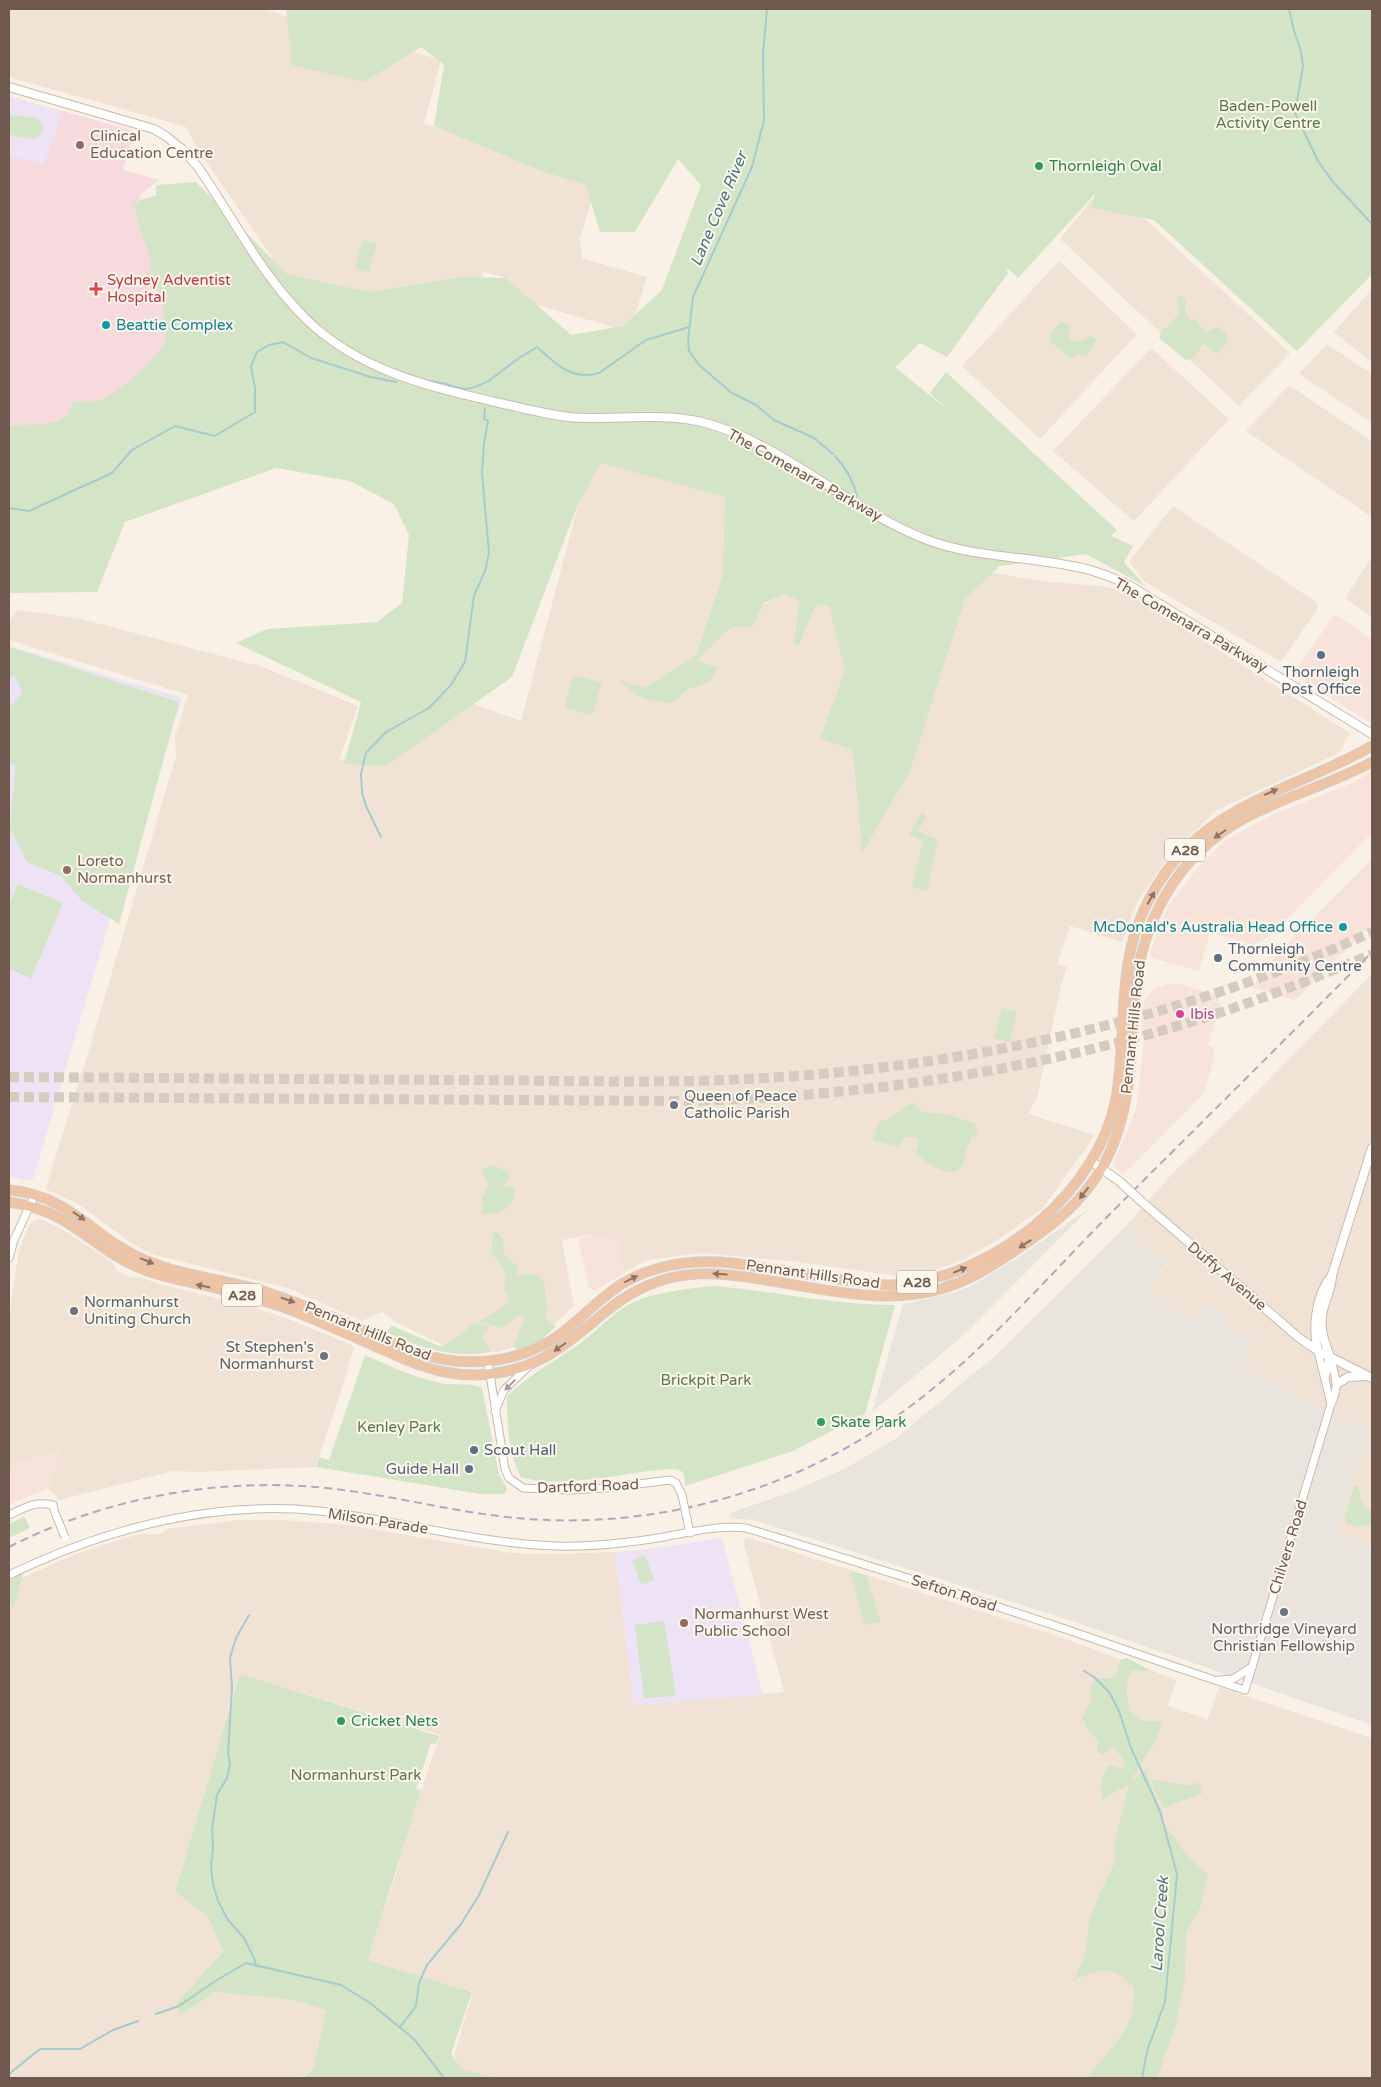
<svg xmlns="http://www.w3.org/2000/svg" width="1381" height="2087" font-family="'Varela Round',sans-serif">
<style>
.residential{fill:#f0e3d5}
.commercial{fill:#f8e3db}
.industrial{fill:#eae4df}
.education{fill:#eee3f5}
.medical{fill:#f6dade}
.green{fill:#d3e5c6}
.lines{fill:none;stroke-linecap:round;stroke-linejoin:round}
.stream{stroke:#a5cad0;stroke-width:2}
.motorway-tunnel{stroke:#d6cbc0;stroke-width:10;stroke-dasharray:10 5;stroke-linecap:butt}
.tertiary-casing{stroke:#c9b9ae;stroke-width:9}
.secondary-casing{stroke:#ccbaac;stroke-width:10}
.trunk-casing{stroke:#d4cdca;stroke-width:11}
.tertiary{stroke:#fff;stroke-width:7}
.secondary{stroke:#fff;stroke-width:8}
.trunk{stroke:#edc4a6;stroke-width:9}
.rail{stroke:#b4a6c1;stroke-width:2;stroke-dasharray:8 5;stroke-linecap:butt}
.tertiary-bridge-casing{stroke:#c9b9ae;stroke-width:9;stroke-linecap:butt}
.secondary-bridge-casing{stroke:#ccbaac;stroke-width:10;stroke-linecap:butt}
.tertiary-bridge{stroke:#fff;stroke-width:7}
.secondary-bridge{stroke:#fff;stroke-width:8}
.oneway{fill:#8e7464}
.oneway2{fill:#a99b95}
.education-dot{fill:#8d6e63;stroke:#fcf6ec;stroke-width:2}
.leisure-dot{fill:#2e9e5b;stroke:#fcf6ec;stroke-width:2}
.health-dot{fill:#e0444e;stroke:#fcf6ec;stroke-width:2}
.culture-dot{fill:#0f9aa8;stroke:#fcf6ec;stroke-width:2}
.service-dot{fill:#5c6f8a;stroke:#fcf6ec;stroke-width:2}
.hotel-dot{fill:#d1479c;stroke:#fcf6ec;stroke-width:2}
.worship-dot{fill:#6b7280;stroke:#fcf6ec;stroke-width:2}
.labels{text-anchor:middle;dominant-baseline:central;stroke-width:4;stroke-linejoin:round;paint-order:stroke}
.shield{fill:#fcf6ec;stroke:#99887d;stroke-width:1}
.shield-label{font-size:14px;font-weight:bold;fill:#6f594e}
.park-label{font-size:15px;fill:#59794b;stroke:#fcf6ec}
.education-label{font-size:15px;fill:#785e54;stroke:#fcf6ec;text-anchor:start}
.leisure-label{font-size:15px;fill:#27864d;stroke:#fcf6ec;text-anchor:start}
.health-label{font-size:15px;fill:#be3a42;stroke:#fcf6ec;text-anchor:start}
.culture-label{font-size:15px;fill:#0d838f;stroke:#fcf6ec;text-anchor:start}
.street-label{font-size:15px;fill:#6f594e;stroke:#fcf6ec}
.service-label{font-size:15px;fill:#4e5e75;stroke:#fcf6ec;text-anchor:start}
.hotel-label{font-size:15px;fill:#b23c85;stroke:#fcf6ec;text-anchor:start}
.worship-label{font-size:15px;fill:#5b616d;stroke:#fcf6ec;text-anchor:start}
.water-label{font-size:16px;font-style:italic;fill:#4b7780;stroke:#fcf6ec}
</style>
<rect width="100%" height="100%" fill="#f9f1e6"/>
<g class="residential">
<path d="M9 9H262L441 60 424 124 599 175 580 239 582 258 647 277 630 332 505 296 509 279 483 272 455 373 307 308 200 153 186 127 9 77Z"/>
<path d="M1106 183 1290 353 1239 406 1060 239Z"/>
<path d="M1059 261 1137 334 1040 439 962 366Z"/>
<path d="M1372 289V363L1334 332Z"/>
<path d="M1327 344 1372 374V423L1299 374Z"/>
<path d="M1151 348 1229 419 1134 521 1053 451Z"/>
<path d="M1289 385 1372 441V517L1246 431Z"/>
<path d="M600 462 732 495 730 596 704 640 784 593 969 569 1042 581 1101 586 1125 591 1350 733 1339 753 1217 810 1169 856 1137 902 1122 942 1070 926 1057 964 1067 967 1061 986 1037 1098 1028 1114 1095 1135 1043 1208 1002 1237 963 1260 933 1271 904 1277 798 1262 704 1253 647 1260 626 1272 616 1257 619 1243 591 1235 562 1240 574 1306 540 1337 518 1346 497 1352 444 1346 398 1323 382 1312 362 1321 288 1288 151 1254 134 1245 77 1203 47 1190 46 1187 89 1050 176 756 175 736 188 695 9 640V621L18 610 82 619 263 667 358 706 339 761 462 700 521 721 584 483Z"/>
<path d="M1173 506 1316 602 1318 608 1281 662 1145 582 1129 562Z"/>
<path d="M1372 557V617L1345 598Z"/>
<path d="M1372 974V1545L1337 1534 1368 1428 1338 1418 1242 1367 1225 1325 1208 1302 1198 1319 1187 1320 1147 1289 1167 1264 1124 1228 1173 1173 1248 1101Z"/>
<path d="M41 1219 65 1231 113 1263 116 1270 132 1278 140 1277 159 1284 252 1307 283 1317 352 1345 354 1348 337 1403 315 1467 201 1472 173 1471 59 1500 48 1488 59 1451 9 1473V1316L19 1250 31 1222Z"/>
<path d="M238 1520H285L348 1525 512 1553 550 1554 615 1552 634 1705 784 1692 743 1541 747 1537 1055 1635 1177 1680 1168 1706 1208 1719 1219 1687 1372 1738V2078H498L461 2071 454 2055 473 1992 368 1960 400 1861 398 1860 440 1735 240 1674 175 1890 208 1917 223 1953 180 2014 215 1992 293 2000 326 2010 313 2068 301 2078H9V1582L24 1577 76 1554 122 1539 141 1534H160L167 1529Z"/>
</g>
<g class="commercial">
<path d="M1335 614 1372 640V724L1293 674Z"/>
<path d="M1372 771V833L1269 937 1252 945 1210 932 1199 971 1152 958 1150 953 1167 908 1195 871 1224 842 1245 829 1272 815 1354 782Z"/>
<path d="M1372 859V924L1295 1000 1254 988 1258 977 1279 952Z"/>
<path d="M1176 983 1217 995 1220 1005 1208 1045 1214 1048V1058L1204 1093 1123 1175 1113 1164 1135 1112 1138 1097 1144 1036 1142 1024 1143 1002 1153 990 1164 985Z"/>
<path d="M591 1235 620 1243 616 1257 626 1272 595 1291 589 1288 578 1239Z"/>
<path d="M59 1450 48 1488 9 1505V1473L11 1472 13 1464Z"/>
</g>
<g class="industrial">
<path d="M1091 1207 965 1334 872 1412 903 1304 953 1293 971 1286 1022 1255Z"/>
<path d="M1124 1228 1166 1264 1147 1289 1187 1320 1198 1319 1208 1302 1228 1318 1225 1325 1252 1339 1242 1367 1338 1418 1368 1428 1337 1534 1372 1545V1725L1066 1619 753 1520 730 1518V1513L791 1492 846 1468 895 1439 997 1354Z"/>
</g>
<g class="education">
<path d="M9 96 115 126 44 164 9 156Z"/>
<path d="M9 646 182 698 148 809 111 916 33 1179 26 1181 9 1176Z"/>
<path d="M722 1538 763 1695 634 1705 615 1552 648 1549Z"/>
</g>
<path class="medical" d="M63 111 134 131 123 170 159 180 139 196 184 354 9 469V156L44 164Z"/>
<g class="green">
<path d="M286 9H1372V274L1297 351 1154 220 1091 208 1095 194 1018 278 1006 267 1008 273 947 357 920 343 895 367 949 411 930 393 946 372 1117 530 1111 536 1133 546 1124 562 1145 586 1086 554 1000 566 965 599 910 771 862 853 853 750 820 739 845 671 829 606 816 604 799 645 794 644 799 601 785 594 764 603 752 627H731L697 660 717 668 711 681 688 689 673 703C646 702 638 698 619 680L645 688 696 655 723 574 725 497 601 463 578 504 512 677 386 766 344 764 361 702 236 643 267 629 377 622 402 603 409 535 394 504 350 481 276 468 125 522 97 592 9 593V426L54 423 67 416 73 402C85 402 96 402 107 397 121 390 161 355 165 340 170 323 156 282 149 265L152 262 143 238 134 205 142 199 156 196V185L196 182 287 274 369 292 460 277 506 278 571 335 623 326 662 290 701 185 678 159 635 232H600L586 185 539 170 434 126 444 65 421 47 364 82 292 65Z"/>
<path d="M12 115 38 118 43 126 41 135 33 139 11 135 9 134V117Z"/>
<path d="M362 240 377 244 369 272 355 268Z"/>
<path d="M1179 296H1182L1186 300 1185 314 1190 320 1196 319 1205 332 1218 327 1227 334V343L1217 354 1204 344 1192 359 1186 360 1159 338 1163 328H1167L1179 313 1177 298Z"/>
<path d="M1060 322 1070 326 1069 337 1072 342 1083 340 1090 335 1097 340 1086 355 1082 356 1078 354 1071 359C1056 343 1040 344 1060 322Z"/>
<path d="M9 647 179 702 119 924 82 901 61 876 27 862 10 828 15 773V764L9 762V707L22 693 16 677 9 676Z"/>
<path d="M577 676 602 683 593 713 589 715 567 708 565 704 573 677Z"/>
<path d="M922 812 927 816 918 831 938 840 927 891 912 887 923 841 909 835Z"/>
<path d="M18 884 63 903 31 978 9 969V905Z"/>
<path d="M1002 1008 1017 1012 1009 1042 994 1038Z"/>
<path d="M914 1103 922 1112 946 1114 976 1124 978 1134 972 1136C970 1141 968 1146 966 1151 965 1154 966 1158 964 1162 954 1185 926 1162 915 1153L919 1143 917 1137 904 1138 899 1147 873 1140 879 1121C898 1120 898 1106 914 1103Z"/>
<path d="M492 1165 506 1171 510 1175 504 1186 515 1188C516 1208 500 1215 482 1214V1197L489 1186 481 1170Z"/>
<path d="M493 1232 498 1233 503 1238 504 1254 517 1266V1275L536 1274 544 1281 547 1308 546 1319 556 1326 534 1347 519 1350 513 1347 525 1319 519 1315 503 1328 478 1322 503 1307 509 1301 504 1288 506 1274 498 1260 491 1253Z"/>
<path d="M714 1286C774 1291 834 1305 895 1305L865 1414 793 1451 685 1486C685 1481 685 1474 681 1471 673 1465 616 1477 601 1478 575 1481 546 1485 521 1477 508 1452 507 1423 507 1396 531 1373 561 1358 587 1338 602 1326 615 1311 632 1303 657 1291 687 1289 714 1286Z"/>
<path d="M475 1323 491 1327 481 1336 491 1352C453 1359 419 1348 386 1332L392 1326 442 1347Z"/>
<path d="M365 1355C389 1366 414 1377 440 1383 454 1386 469 1382 482 1388L499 1474 507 1488 505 1494H480L316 1467 319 1457 329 1460Z"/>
<path d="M1354 1486H1358C1360 1496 1361 1507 1372 1511V1525L1358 1527 1347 1524 1345 1517Z"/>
<path d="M25 1517 30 1528 9 1538V1524Z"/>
<path d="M645 1555 654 1580 641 1585 633 1560Z"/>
<path d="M24 1571 13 1608 9 1605V1579Z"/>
<path d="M850 1571 866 1575 881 1622 864 1625Z"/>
<path d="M664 1621 676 1696 644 1698 635 1625Z"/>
<path d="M1127 1658 1150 1670 1144 1673 1136 1670 1131 1671C1124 1685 1127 1696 1130 1711L1143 1721H1163L1156 1740 1130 1782 1145 1769 1166 1827 1186 1854 1208 1875 1200 1908 1186 1933 1185 1978 1176 2024 1157 2078H1086C1111 2048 1137 2029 1134 1987 1111 1964 1102 1969 1073 1980L1082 1962 1087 1943 1089 1921 1098 1897 1116 1860 1114 1845 1129 1784 1102 1800C1100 1787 1101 1776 1109 1765L1123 1769 1125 1764 1121 1756 1113 1747 1103 1755 1099 1754 1097 1751 1098 1741 1089 1731 1082 1718 1092 1699 1090 1687 1096 1679 1111 1678 1117 1673 1120 1660Z"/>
<path d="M240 1674 439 1736 436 1744 431 1743 416 1789 421 1790 368 1960 472 1992 451 2054 462 2069 497 2078H302L313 2069 326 2010 293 2000 215 1992 180 2015 176 2003 223 1952 208 1917 175 1891Z"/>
<path d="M1150 1779 1188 1786 1199 1782 1202 1794 1163 1808Z"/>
</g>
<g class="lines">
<g class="stream">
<path d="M767 9 763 53 764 120 752 167 693 297 688 340 689 351 699 365 732 393 756 405 774 420 814 438 833 454"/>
<path d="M1289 9 1294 31 1301 51 1303 66 1295 113 1318 161 1333 182 1372 224"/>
<path d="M490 380 519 358 537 347C556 364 572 381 599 373L646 340 689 327"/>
<path d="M426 381C458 381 457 399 490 380"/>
<path d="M835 456C846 468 853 480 857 496"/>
<path d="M9 508 29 511 112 473 132 450 175 426 215 436 255 412V388L251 366 257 352 269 345 283 342 311 358 371 377 396 382"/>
<path d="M381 837 366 806 362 792 361 774 366 753 386 732 429 708 451 685 465 662 474 596 485 571 489 553 482 473 484 443 488 421 484 419 485 408"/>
<path d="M249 1615 236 1638 230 1658 232 1688 228 1753 230 1764 227 1778 217 1795 212 1829 213 1848 211 1866 213 1884 218 1901 228 1920 244 1938 254 1958 256 1966"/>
<path d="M1084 1671 1094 1677 1109 1692 1119 1711 1131 1748 1160 1811 1177 1874 1165 2002 1147 2051 1142 2078"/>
<path d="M156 2014 179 2006 217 1980 246 1963 341 1985 370 2003 414 2039 444 2078"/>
<path d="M400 2027 416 2006 419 1983 427 1965 461 1924 479 1895 508 1832"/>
<path d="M9 2074 40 2049H80L113 2030 138 2021"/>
</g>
<g class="motorway-tunnel">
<path d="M9 1077C157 1078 306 1079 454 1080 551 1080 649 1084 746 1079 960 1069 1177 1021 1372 932"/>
<path d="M9 1097 684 1101C864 1097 1042 1070 1213 1015 1267 997 1320 976 1372 954"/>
</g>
<g class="tertiary-casing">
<g id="tertiary">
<path d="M9 1258 14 1240 35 1194"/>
<path d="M1318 1351 1331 1404"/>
<path d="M488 1362 505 1469 509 1478 523 1488 570 1490 606 1488 670 1480 676 1483 682 1495"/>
<path d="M495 1411 504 1390 530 1365"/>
<path d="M9 1515C27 1507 33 1501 53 1505L55 1513"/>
<path d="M687 1519 690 1533"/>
<path d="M9 1575C105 1529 212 1500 319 1511 398 1520 475 1543 555 1546 591 1547 628 1543 664 1537 691 1532 718 1525 746 1528 850 1560 955 1592 1059 1627 1121 1648 1183 1670 1245 1690L1331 1404C1340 1388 1335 1374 1330 1357"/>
<path d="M1219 1680 1233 1679 1252 1667"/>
</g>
</g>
<g class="secondary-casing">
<g id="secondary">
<path d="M9 87 154 129 167 137 182 149 198 167C233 218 262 276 306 319 358 370 427 386 495 402 519 407 544 414 569 417 613 421 658 412 702 422 781 442 848 509 925 539 971 557 1023 556 1072 566 1091 569 1109 576 1127 584L1372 734"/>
<path d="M1091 1161 1119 1181"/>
<path d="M1142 1202 1298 1337 1318 1351 1372 1378"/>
<path d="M1318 1351C1312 1328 1316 1294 1332 1275"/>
<path d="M1330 1357C1324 1341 1319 1327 1323 1310 1326 1298 1332 1287 1332 1275L1372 1148"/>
<path d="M1325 1376 1330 1357"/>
<path d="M1337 1384 1348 1377 1367 1376"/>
</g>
</g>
<g class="trunk-casing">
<g id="trunk">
<path d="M9 1190C73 1196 92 1238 145 1260 182 1276 224 1279 263 1291 315 1308 364 1331 414 1352 466 1369 522 1365 566 1330 586 1314 603 1295 625 1282 659 1263 695 1259 732 1263 766 1268 799 1273 832 1278 852 1281 873 1285 893 1285 991 1280 1102 1192 1117 1092 1129 1006 1112 944 1169 868 1221 800 1303 786 1372 746"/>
<path d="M9 1202C29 1205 49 1211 66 1222 91 1237 112 1257 140 1268 161 1277 184 1281 207 1286 233 1292 258 1299 283 1307 316 1319 348 1334 379 1348 401 1357 422 1368 445 1372 485 1380 528 1371 561 1347 600 1320 621 1290 670 1278 703 1270 733 1275 766 1280 828 1290 893 1308 955 1284 977 1276 996 1263 1016 1250 1051 1227 1082 1203 1103 1166 1130 1117 1132 1059 1134 1005 1138 927 1175 856 1245 818 1286 796 1331 784 1372 762"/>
</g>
</g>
<use href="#tertiary" class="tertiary"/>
<use href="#secondary" class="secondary"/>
<use href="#trunk" class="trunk"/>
<path class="rail" d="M9 1547C113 1494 234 1474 350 1491 415 1500 480 1518 547 1520 677 1525 808 1484 912 1405 984 1351 1044 1281 1107 1217 1195 1129 1284 1041 1372 952"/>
<g class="tertiary-bridge-casing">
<g id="tertiary-bridge">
<path d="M682 1495 687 1519"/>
<path d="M55 1513 65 1537"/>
</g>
</g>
<g class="secondary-bridge-casing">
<path id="secondary-bridge" d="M1119 1181 1142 1202"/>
</g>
<use href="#tertiary-bridge" class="tertiary-bridge"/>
<use href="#secondary-bridge" class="secondary-bridge"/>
</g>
<defs><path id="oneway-solid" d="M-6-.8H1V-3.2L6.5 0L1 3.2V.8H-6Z" transform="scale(1.25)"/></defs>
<g class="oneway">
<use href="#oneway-solid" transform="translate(1271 792) rotate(-24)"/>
<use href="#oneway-solid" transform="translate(1220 834) rotate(145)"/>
<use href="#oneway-solid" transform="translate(1151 898) rotate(-61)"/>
<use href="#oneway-solid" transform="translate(1084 1193) rotate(128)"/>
<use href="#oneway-solid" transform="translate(79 1216) rotate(35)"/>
<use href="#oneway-solid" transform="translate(1025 1244) rotate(147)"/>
<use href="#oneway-solid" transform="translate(147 1261) rotate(23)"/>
<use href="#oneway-solid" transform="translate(960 1270) rotate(-22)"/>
<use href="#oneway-solid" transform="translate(720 1274) rotate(-176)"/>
<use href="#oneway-solid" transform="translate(631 1279) rotate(-26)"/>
<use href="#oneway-solid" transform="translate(203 1286) rotate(-168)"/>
<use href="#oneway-solid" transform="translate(288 1300) rotate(19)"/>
<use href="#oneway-solid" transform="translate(560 1347) rotate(145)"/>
</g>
<use class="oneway2" href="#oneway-solid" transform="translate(510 1385) rotate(135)"/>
<g class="education-dot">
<circle cx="80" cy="145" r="5"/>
<circle cx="67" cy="870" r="5"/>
<circle cx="684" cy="1623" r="5"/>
</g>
<g class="leisure-dot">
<circle cx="1039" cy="166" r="5"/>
<circle cx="821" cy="1422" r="5"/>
<circle cx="341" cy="1721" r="5"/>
</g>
<path class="health-dot" d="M93.5 281.5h5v5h5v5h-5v5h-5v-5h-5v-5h5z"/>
<g class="culture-dot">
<circle cx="106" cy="325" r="5"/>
<circle cx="1343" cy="927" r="5"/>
</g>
<g class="service-dot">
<circle cx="1321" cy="655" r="5"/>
<circle cx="1218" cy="958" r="5"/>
<circle cx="474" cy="1450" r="5"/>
<circle cx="469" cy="1469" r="5"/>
</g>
<circle class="hotel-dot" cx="1180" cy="1014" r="5"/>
<g class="worship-dot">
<circle cx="674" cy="1105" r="5"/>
<circle cx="74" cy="1311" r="5"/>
<circle cx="324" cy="1356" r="5"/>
<circle cx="1284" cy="1612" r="5"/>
</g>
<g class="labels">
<g class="shield">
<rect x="1165" y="838.5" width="40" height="23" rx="4"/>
<rect x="897" y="1270.5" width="40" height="23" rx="4"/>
<rect x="222" y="1283.5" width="40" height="23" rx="4"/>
</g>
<g class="shield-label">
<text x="1185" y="850">A28</text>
<text x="917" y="1282">A28</text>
<text x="242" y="1295">A28</text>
</g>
<g class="park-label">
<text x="1268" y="106">Baden-Powell<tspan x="1268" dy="17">Activity Centre</tspan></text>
<text x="706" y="1380">Brickpit Park</text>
<text x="399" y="1427">Kenley Park</text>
<text x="356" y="1775">Normanhurst Park</text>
</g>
<g class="education-label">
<text x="90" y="136">Clinical<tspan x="90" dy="17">Education Centre</tspan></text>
<text x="77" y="861">Loreto<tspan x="77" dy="17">Normanhurst</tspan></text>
<text x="694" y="1614">Normanhurst West<tspan x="694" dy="17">Public School</tspan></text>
</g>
<g class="leisure-label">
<text x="1049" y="166">Thornleigh Oval</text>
<text x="831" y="1422">Skate Park</text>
<text x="351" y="1721">Cricket Nets</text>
</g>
<g class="health-label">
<text x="107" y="280">Sydney Adventist<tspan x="107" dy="17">Hospital</tspan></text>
</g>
<g class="culture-label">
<text x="116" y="325">Beattie Complex</text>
<text x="1333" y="927" text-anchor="end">McDonald's Australia Head Office</text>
</g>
<g class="street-label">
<text transform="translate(805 475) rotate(29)">The Comenarra Parkway</text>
<text transform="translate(1191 625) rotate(30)">The Comenarra Parkway</text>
<text transform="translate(1133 1027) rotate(-84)">Pennant Hills Road</text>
<text transform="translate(813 1274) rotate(8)">Pennant Hills Road</text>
<text transform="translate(1227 1276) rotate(40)">Duffy Avenue</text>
<text transform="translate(368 1331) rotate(22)">Pennant Hills Road</text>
<text transform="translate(588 1486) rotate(-2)">Dartford Road</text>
<text transform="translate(378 1521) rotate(9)">Milson Parade</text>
<text transform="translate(1288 1547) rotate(-73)">Chilvers Road</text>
<text transform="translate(954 1593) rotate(18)">Sefton Road</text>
</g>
<g class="service-label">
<text x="1321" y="672" text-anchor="middle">Thornleigh<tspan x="1321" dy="17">Post Office</tspan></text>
<text x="1228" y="949">Thornleigh<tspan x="1228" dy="17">Community Centre</tspan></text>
<text x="484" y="1450">Scout Hall</text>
<text x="459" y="1469" text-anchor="end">Guide Hall</text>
</g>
<g class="hotel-label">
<text x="1190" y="1014">Ibis</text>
</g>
<g class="worship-label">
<text x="684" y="1096">Queen of Peace<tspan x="684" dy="17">Catholic Parish</tspan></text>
<text x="84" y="1302">Normanhurst<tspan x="84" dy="17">Uniting Church</tspan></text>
<text x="314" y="1347" text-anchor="end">St Stephen's<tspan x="314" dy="17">Normanhurst</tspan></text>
<text x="1284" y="1629" text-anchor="middle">Northridge Vineyard<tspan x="1284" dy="17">Christian Fellowship</tspan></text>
</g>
<g class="water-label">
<text transform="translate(719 209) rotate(-67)">Lane Cove River</text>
<text transform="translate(1160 1924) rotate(-86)">Larool Creek</text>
</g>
</g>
<rect width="1381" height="2087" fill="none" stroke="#6f594e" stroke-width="20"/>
</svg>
